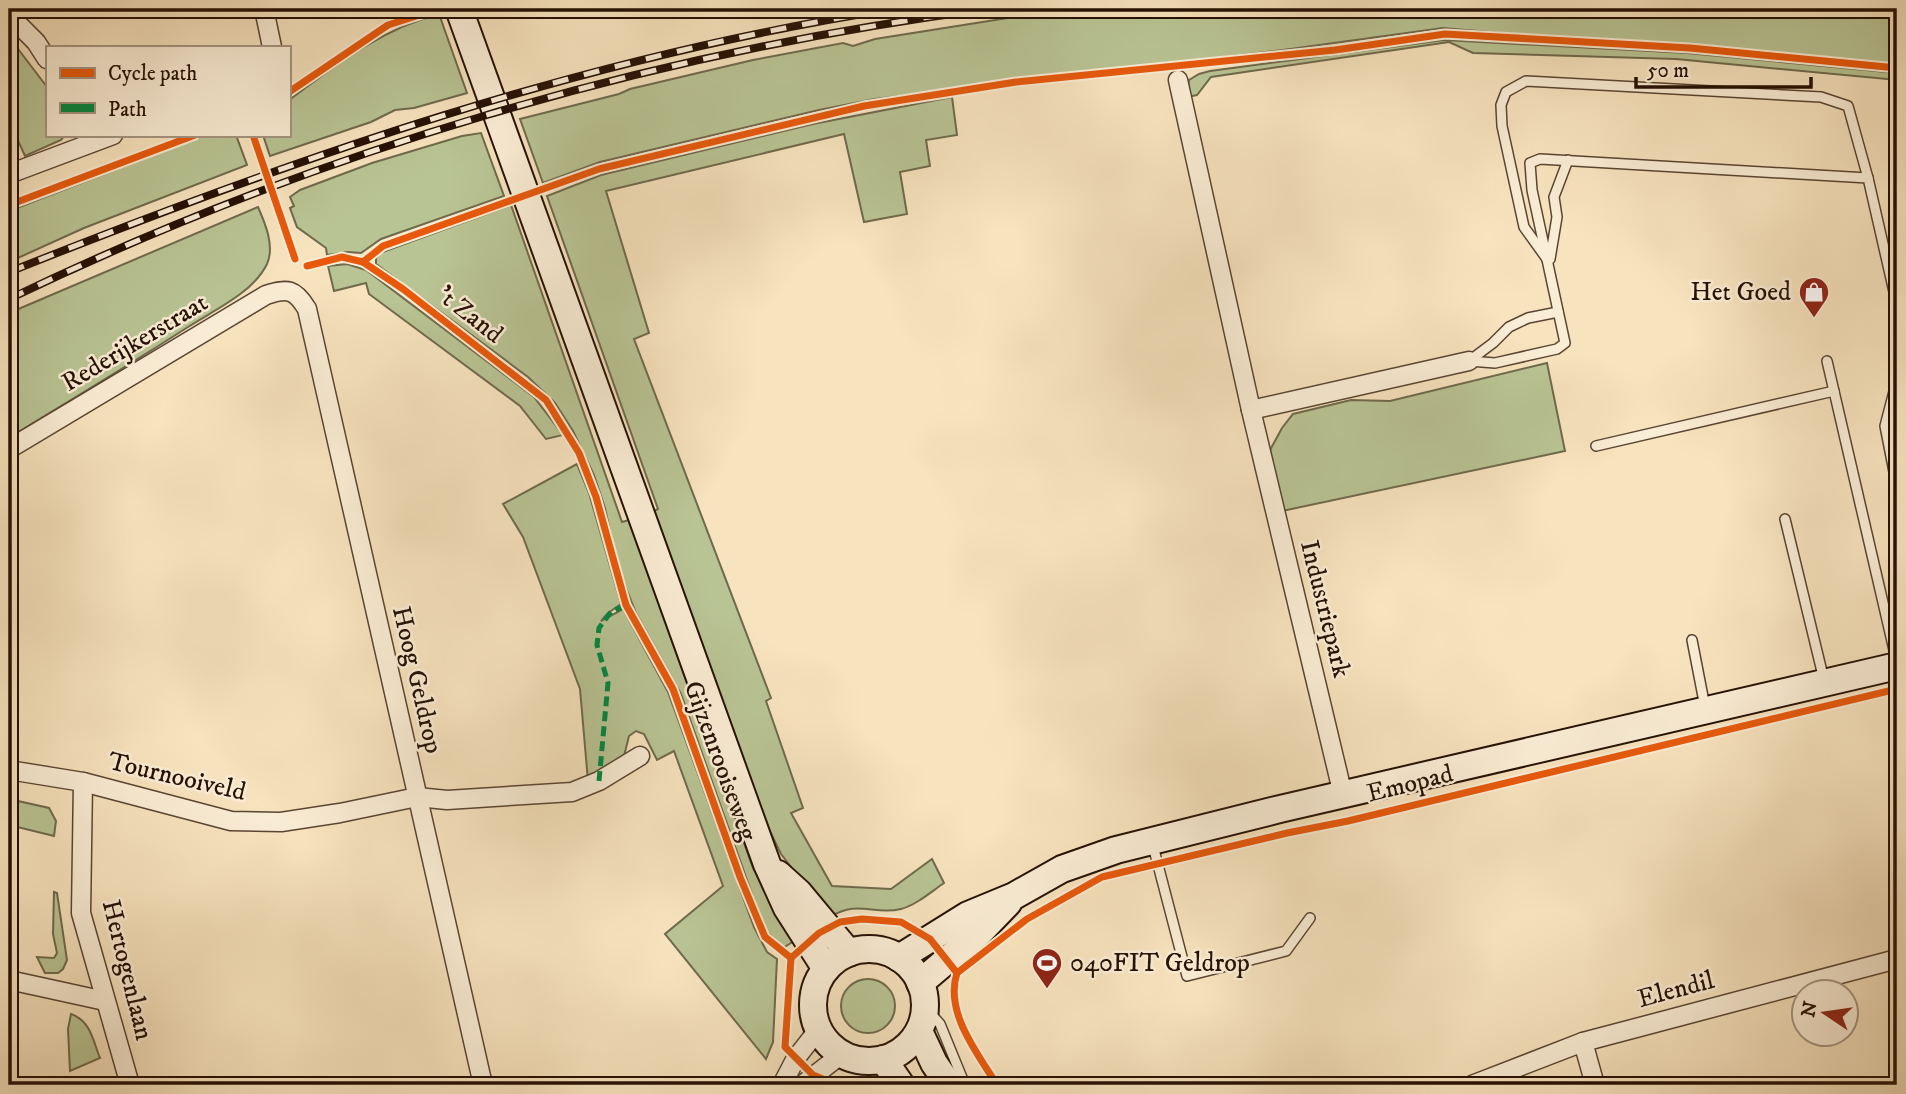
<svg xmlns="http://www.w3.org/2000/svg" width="1906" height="1094" font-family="'IM FELL DW Pica',serif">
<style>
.green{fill:#b9c494;stroke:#6f6a4c;stroke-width:2}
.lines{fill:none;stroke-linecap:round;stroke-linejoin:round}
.service-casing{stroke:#5a4532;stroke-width:12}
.minor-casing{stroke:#5a4532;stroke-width:21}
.secondary-casing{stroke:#251004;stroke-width:30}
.service{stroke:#faedd5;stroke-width:9}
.minor{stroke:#faedd5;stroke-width:18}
.secondary{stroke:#faedd5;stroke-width:26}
.rail-casing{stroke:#251004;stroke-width:8}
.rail{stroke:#faedd5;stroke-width:5;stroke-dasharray:16;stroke-linecap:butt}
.quiet{stroke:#00873e;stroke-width:5;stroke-dasharray:10 5;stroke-linecap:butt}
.cycleway-casing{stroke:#faedd5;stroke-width:11}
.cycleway{stroke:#e8590c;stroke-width:7}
.labels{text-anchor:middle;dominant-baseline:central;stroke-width:5;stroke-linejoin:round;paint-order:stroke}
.poi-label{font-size:26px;fill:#251004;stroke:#faedd5;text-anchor:end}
.street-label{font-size:26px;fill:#251004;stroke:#faedd5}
</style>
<rect width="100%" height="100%" fill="#f7e3be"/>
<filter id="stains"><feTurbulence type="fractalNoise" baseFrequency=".00286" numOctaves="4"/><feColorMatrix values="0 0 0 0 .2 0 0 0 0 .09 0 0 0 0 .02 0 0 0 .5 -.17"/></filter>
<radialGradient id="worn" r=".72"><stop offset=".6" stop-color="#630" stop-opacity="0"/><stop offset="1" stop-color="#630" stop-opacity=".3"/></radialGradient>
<g class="green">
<path d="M1092 9H1834L1873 12 1883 16 1897 15V67L1443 28 1283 50 875 99 819 110 600 162 543 183 520 119 619 94 630 89 753 60 843 43 853 46 875 39 1014 17 1060 15Z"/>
<path d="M439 14 467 93 414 108 395 110 371 122 270 156 263 135H289V100C336 65 381 29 439 14Z"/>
<path d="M9 37 47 87V135H65L61 140 25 156 9 121Z"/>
<path d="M1444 40 1687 53 1897 73V80L1676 59 1473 53 1449 42 1211 77 1197 95 1187 97 1189 80 1199 74 1210 71Z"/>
<path d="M952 97 957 135 926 140 930 166 900 172 907 214 864 222 844 134 606 191 649 333 634 339 771 698 766 701 803 808 791 813 832 886 891 889 932 859 944 883C931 892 916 905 901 909 874 916 858 899 830 917L781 854 765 821 654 511 658 509 547 196 601 175 813 124Z"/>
<path d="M481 133 504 196 381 239 361 253 348 252 327 255 326 248 297 227 290 208 294 206 290 197 300 190 372 163 462 136Z"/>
<path d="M205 135H236L247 165 84 228 9 262V211Z"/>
<path d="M511 205 622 522 629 520 753 868 794 941 783 948 767 932 758 911 681 694 636 613 626 588 616 559 605 508 594 475 573 431 555 403 528 377 376 264V258L380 253Z"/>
<path d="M258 207C265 223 275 246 267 264 253 293 214 310 188 327 129 365 69 401 9 438V313Z"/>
<path d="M347 264 366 270 534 397 563 435 546 439 520 406 369 294 366 283 334 291 328 266Z"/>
<path d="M1547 363 1565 451 1282 511 1269 452 1282 428 1293 414 1351 400 1390 401Z"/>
<path d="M577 464 589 493 621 604 608 613 601 621 623 609 668 692 754 927 767 952 777 959 773 1042 766 1059 665 934 723 886 674 751 657 760 644 734 636 731 629 736 623 760 588 781 580 689 523 537 503 504Z"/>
<path d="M9 799 49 808 56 821 54 836 9 825Z"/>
<path d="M54 892 57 893 67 960 63 969 58 973H45L37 957 54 958 57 953 53 934Z"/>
<circle cx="868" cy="1006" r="27"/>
<path d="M71 1014C91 1021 93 1041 100 1058L70 1071 68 1029Z"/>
</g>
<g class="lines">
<g class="service-casing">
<g id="service">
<path d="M1547 259 1524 227 1502 126 1501 105 1506 92 1526 81 1821 97 1848 106 1868 178"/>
<path d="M1550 259 1557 217 1554 197 1568 160"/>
<path d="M1469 361 1495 363 1557 349 1565 343 1532 190 1530 163 1540 159 1868 178 1897 305"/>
<path d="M1469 361 1493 343 1509 327 1528 318 1558 312"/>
<path d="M1827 361 1897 663"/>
<path d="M1897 380 1885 426 1897 487"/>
<path d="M1596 446 1834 391"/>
<path d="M1785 519 1824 680"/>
<path d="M1692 640 1705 707"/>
<path d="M1152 842 1187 976 1286 951 1310 918"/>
<path d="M925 1007 940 1024 965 1085"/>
</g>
</g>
<g class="minor-casing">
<g id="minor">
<path d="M264 9 272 47"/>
<path d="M9 15 36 42 47 59"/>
<path d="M1178 80 1251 410 1343 795"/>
<path d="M9 174 113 135"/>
<path d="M1251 410 1469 361"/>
<path d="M9 449 266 295C288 288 295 289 307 309L483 1085"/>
<path d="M9 770 83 782 231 821 281 822 340 813 417 797 447 800 572 792 599 781 640 756"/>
<path d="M83 782 81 913 130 1085"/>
<path d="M9 980 105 1001"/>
<path d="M1583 1042 1595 1085"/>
<path d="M782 1085 796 1058 818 1030"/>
<path d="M802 1085 842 1054"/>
<path d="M1472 1085 1583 1042 1897 959"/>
</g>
</g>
<g class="secondary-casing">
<g id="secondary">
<path d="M459 9 767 864 787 908 826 969"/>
<path d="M778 874 799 893 849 953"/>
<circle cx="869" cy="1005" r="56"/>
<path d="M899 958 968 915 1014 896 1062 869 1116 850 1280 809 1897 666"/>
<path d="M920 983 980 932 1008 903"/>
<path d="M919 1031 934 1063 949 1085"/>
<path d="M883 1059 901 1085"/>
</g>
</g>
<use href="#service" class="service"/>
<use href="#minor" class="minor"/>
<use href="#secondary" class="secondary"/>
<g class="rail-casing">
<g id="rail">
<path d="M9 272C297 157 585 57 893 9"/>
<path d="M9 299C316 151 650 53 988 9"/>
</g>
</g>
<use href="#rail" class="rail"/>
<path class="quiet" d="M599 781 608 683 597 645 599 628 611 612 626 605"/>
<g class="cycleway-casing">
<g id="cycleway">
<path d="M289 92 388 25 438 9"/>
<path d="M253 135 295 259"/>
<path d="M9 205 195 135"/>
<path d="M363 262 383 246 599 169 864 106 1016 82 1335 50 1445 34 1690 48 1897 68"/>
<path d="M307 266 342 257 363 262 403 289 546 400 579 453 596 497 626 605 673 689 740 877 757 918 765 937 791 958"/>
<path d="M837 1085 813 1075 785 1047 791 958 819 933 840 922 862 919 901 922 930 939 957 973"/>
<path d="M997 1085C978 1054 944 1012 957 973L1027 919 1102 877 1287 833 1348 821 1897 689"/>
</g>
</g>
<use href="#cycleway" class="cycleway"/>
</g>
<defs>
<g id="shop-pin" transform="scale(1.575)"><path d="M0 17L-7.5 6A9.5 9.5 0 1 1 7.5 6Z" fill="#8f2418" stroke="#faedd5"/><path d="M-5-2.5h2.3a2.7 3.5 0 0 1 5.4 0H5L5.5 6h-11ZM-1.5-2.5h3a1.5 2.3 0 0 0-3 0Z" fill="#fff"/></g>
<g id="stadium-pin" transform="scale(1.575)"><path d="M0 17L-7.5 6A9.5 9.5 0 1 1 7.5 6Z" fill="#8f2418" stroke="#faedd5"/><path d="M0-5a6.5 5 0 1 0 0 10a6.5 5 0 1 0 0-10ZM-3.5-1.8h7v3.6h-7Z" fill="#fff"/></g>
</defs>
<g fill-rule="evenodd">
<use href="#shop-pin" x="1814" y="292"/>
<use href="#stadium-pin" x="1047" y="963"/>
</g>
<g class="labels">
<g class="poi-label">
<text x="1791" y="292">Het Goed</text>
<text x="1070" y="963" text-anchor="start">040FIT Geldrop</text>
</g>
<g class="street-label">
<text transform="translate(470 315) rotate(38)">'t Zand</text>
<text transform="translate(135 343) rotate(-31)">Rederijkerstraat</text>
<text transform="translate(1325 609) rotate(76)">Industriepark</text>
<text transform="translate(417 680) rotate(77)">Hoog Geldrop</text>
<text transform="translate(720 761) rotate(70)">Gijzenrooiseweg</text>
<text transform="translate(177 777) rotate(13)">Tournooiveld</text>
<text transform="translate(1410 784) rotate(-14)">Emopad</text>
<text transform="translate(127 970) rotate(76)">Hertogenlaan</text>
<text transform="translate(1676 990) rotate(-15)">Elendil</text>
</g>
</g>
<rect width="1906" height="1094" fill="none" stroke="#f7e3be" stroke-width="35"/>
<rect x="10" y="10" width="1885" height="1073" fill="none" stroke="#251004" stroke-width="3.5"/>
<rect x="18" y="18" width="1871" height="1059" fill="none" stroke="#251004" stroke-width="2"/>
<rect x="46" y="46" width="245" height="91" fill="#faedd5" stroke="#a59581" stroke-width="2"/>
<rect x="60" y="68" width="35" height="10" fill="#e8590c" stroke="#a59581" stroke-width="2"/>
<text x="108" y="80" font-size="21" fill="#251004">Cycle path</text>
<rect x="60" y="103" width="35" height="10" fill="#00873e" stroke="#a59581" stroke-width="2"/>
<text x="108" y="116" font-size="21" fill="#251004">Path</text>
<g transform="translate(1825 1013) rotate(283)"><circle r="33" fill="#faedd5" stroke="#a59581" stroke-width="2"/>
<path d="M0-5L12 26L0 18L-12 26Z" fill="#8f2418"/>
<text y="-10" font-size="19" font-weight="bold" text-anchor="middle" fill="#251004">N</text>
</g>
<path d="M1636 77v10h175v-10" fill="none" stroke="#251004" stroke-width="3.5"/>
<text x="1647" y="77" font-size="21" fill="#251004" stroke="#faedd5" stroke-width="5" paint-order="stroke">50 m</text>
<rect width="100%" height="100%" filter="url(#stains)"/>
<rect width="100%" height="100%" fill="url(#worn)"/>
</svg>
